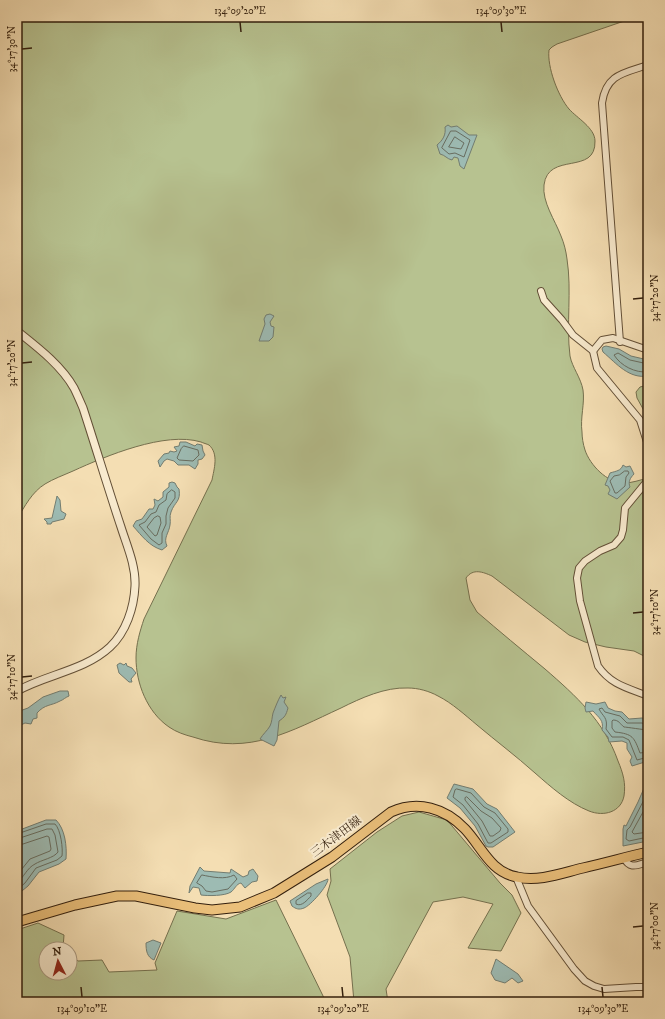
<svg xmlns="http://www.w3.org/2000/svg" width="665" height="1019" font-family="'IM FELL DW Pica','Noto Serif JP',serif">
<style>
.green{fill:#b7c290;stroke:#75704e}
.water{fill:#9dbbb3;stroke:#737d71}
.lines{fill:none;stroke-linecap:round;stroke-linejoin:round}
.shore{stroke:#686d60;stroke-width:1}
.minor-casing{stroke:#634f36;stroke-width:8}
.tertiary-casing{stroke:#634f36;stroke-width:9}
.primary-casing{stroke:#331f0d;stroke-width:11}
.minor{stroke:#f8eace;stroke-width:6}
.tertiary{stroke:#f8eace;stroke-width:7}
.primary{stroke:#eabf7a;stroke-width:9}
.ticks{fill:none;stroke:#331f0d;stroke-width:1.5}
.labels{text-anchor:middle;dominant-baseline:central;stroke-width:4;stroke-linejoin:round;paint-order:stroke}
.street-label{font-size:12px;fill:#331f0d;stroke:#f8eace}
.neatline{fill:none;stroke:#331f0d;stroke-width:1.5}
.ticks-label{font-size:10px;text-anchor:middle;fill:#331f0d}
</style>
<rect width="100%" height="100%" fill="#f4deb3"/>
<filter id="stains"><feTurbulence type="fractalNoise" baseFrequency=".005" numOctaves="4"/><feColorMatrix values="0 0 0 0 .2 0 0 0 0 .09 0 0 0 0 .02 0 0 0 .5 -.17"/></filter>
<radialGradient id="worn" r=".72"><stop offset=".6" stop-color="#630" stop-opacity="0"/><stop offset="1" stop-color="#630" stop-opacity=".3"/></radialGradient>
<g class="green">
<path d="M17 17H636L557 44 552 47 549 50C547 67 558 96 569 109 577 118 595 128 595 141 596 176 548 151 544 185 542 202 555 220 561 236 564 243 566 251 567 259 572 291 566 324 570 356 572 367 581 378 583 390 585 403 580 418 582 432 582 437 583 444 585 450 590 465 607 483 624 483 632 483 640 480 648 478V548L647 551 648 658 634 651 606 647 585 642 569 635 492 576C483 572 473 568 466 578L470 600 477 612C499 631 522 650 545 669 576 696 604 721 618 761 623 773 626 783 624 796 621 812 604 817 589 811 569 803 551 787 535 773 516 756 496 741 477 725 465 715 452 703 438 696 429 691 418 688 408 688 385 687 361 698 341 708 291 731 249 756 193 737 185 735 176 732 169 727 147 712 136 683 136 658 136 644 140 631 144 619L212 480C214 469 219 454 209 445 207 444 203 443 201 442 165 431 106 456 73 471 64 475 53 479 45 484 32 492 25 506 17 519Z"/>
<path d="M648 385V418L637 398 636 392 640 387Z"/>
<path d="M419 812 447 820 500 883 512 895 521 913 501 951 468 948 493 904 463 897 433 902 386 989 388 1002H354L350 957 327 895 331 881 330 869 377 832 402 816Z"/>
<path d="M276 900 326 1002H17V930L38 923 64 935 63 948 64 949H46V973H70V954L78 961 102 960 109 972 157 970 155 963 177 911 226 919Z"/>
</g>
<g class="water">
<path d="M448 125 451 127 457 126 469 135H477L464 169 460 166 458 158 454 157 452 160C447 159 445 155 440 154L437 145C443 140 446 135 445 127Z"/>
<path d="M270 314 274 316 270 322 271 326 274 327 273 337 269 341H259L265 324 264 319 266 315Z"/>
<path d="M606 346 619 349 631 356 648 360V376C629 379 617 364 603 352L602 349 603 347Z"/>
<path d="M180 442H186L195 446 197 444 202 445 203 451 205 455 202 459 198 460V464L195 469 189 465H178L174 461 167 459 164 461 160 467 158 461 164 454 169 453 170 451 174 452 177 451 174 447 179 446Z"/>
<path d="M623 465 626 467 630 466 634 474C630 478 628 482 630 487L617 499 608 494 610 490 608 486 605 485 610 473C616 471 621 471 623 465Z"/>
<path d="M172 482 175 483 177 487 179 489C181 502 175 501 171 512 169 517 171 520 170 525 169 533 163 538 167 546L162 550C149 546 142 536 133 526L136 521 142 519 149 509H153L155 505 154 499 158 501 163 497V492L169 487V483Z"/>
<path d="M57 496 60 500 61 511 66 514 64 519 52 522 51 524H47V522L44 519 52 518Z"/>
<path d="M120 663 124 665 126 663 127 666 132 668 136 673 131 679 132 682H129L119 673 117 665Z"/>
<path d="M60 691H68L69 696C66 697 63 700 60 701 51 706 45 704 37 713V718L33 719 31 724 25 723 21 725 17 719V712L28 708 43 697Z"/>
<path d="M281 695 283 698 286 697 284 702 288 708C286 715 285 717 279 721L277 740 274 746 260 739C263 734 267 731 270 726 272 722 272 717 273 713 275 708 278 700 281 695Z"/>
<path d="M586 702 596 704 605 702 608 708 615 711 622 712 629 719 642 718 646 719 648 723V761L632 766 630 761 632 757 627 749V743L622 741 609 742 608 737 602 730C604 720 599 718 593 711L586 712 585 708Z"/>
<path d="M648 779V841L623 846V829L624 825 626 826 638 802Z"/>
<path d="M454 784 473 789 487 804 497 809 515 832 493 847H488L486 846 475 826 460 808 447 798Z"/>
<path d="M46 820H56C65 829 67 846 66 859L59 864 39 872 28 886 17 895V831Z"/>
<path d="M200 867 204 871 230 873 231 869 243 877 248 875 249 871 253 869 258 876 257 881 252 882 245 888 241 883C236 884 235 889 231 892 225 896 208 896 201 895L199 888 193 887 189 893 190 886Z"/>
<path d="M328 879C328 886 310 906 304 908 299 910 296 909 292 906L290 901 316 884Z"/>
<path d="M153 940 161 943 154 960C147 957 146 951 146 943Z"/>
<path d="M496 959 518 974 523 981 518 983 512 978 505 983 495 980 491 973Z"/>
</g>
<g class="lines">
<g class="shore">
<path d="M451 131H456L470 140 464 157 455 153 449 154 442 148Z"/>
<path d="M455 137 464 143 461 149 449 147Z"/>
<path d="M648 364 630 360 618 353 614 355C621 366 635 373 648 372"/>
<path d="M184 446 198 450 199 455 193 461 179 460 177 458 181 449Z"/>
<path d="M625 471H628L629 473 626 477 625 486 617 493H615L610 481 614 476 619 475Z"/>
<path d="M172 490 175 492V498L168 508 166 516V524L162 533V543L159 545 151 539 139 525 145 522 151 514 156 512 159 505 166 500 167 494Z"/>
<path d="M158 516 160 517 161 523 157 535 155 536 147 527 154 518Z"/>
<path d="M648 725 642 723H627L620 716 605 712 602 708 599 709C603 717 608 717 606 729L612 737H623L629 740 637 760 648 757"/>
<path d="M648 730C645 730 626 727 624 727 620 724 619 720 613 720L612 721V728L615 732C633 734 634 737 640 753L648 752"/>
<path d="M457 789 471 793 484 807 495 813 508 829V832L491 843H488L478 824 463 805 453 797 455 790Z"/>
<path d="M648 792 630 827 627 830 626 839 629 841 648 837"/>
<path d="M467 797 481 811 492 818 501 828 500 831 493 836H490L482 821 465 800V798Z"/>
<path d="M648 803 632 832 634 834 648 832"/>
<path d="M17 834 46 824H55C61 830 63 849 62 856L57 860 36 868 25 883 17 890"/>
<path d="M17 839 47 829H52L55 835 58 852C54 858 41 860 35 864 27 868 24 877 17 883"/>
<path d="M17 845 23 844 47 836 49 837 51 849 50 851 30 859 17 875"/>
<path d="M202 875C212 877 225 880 234 875L237 879 228 889 212 892 206 891 202 886 197 883Z"/>
<path d="M308 893H311V896C307 900 302 907 296 904V901Z"/>
</g>
<g class="minor-casing">
<g id="minor">
<path d="M541 291 544 300 562 320 573 335 593 351 597 368 640 420 648 445"/>
<path d="M620 342 602 103C606 74 624 73 648 65"/>
<path d="M593 351 602 340 613 338 648 350"/>
<path d="M648 480 625 508 623 530 621 537 614 545 600 551 585 561 579 568 577 578 580 601 598 666C611 685 628 688 648 696"/>
<path d="M624 858C630 870 637 865 648 862"/>
<path d="M516 877 528 906 574 969 585 981 594 986 604 989 636 987H648"/>
</g>
</g>
<g class="tertiary-casing">
<path id="tertiary" d="M17 331C37 347 61 365 74 388 77 394 80 401 83 408 96 448 108 488 121 527 127 546 136 566 135 586 134 608 126 632 110 647 84 671 47 674 17 691"/>
</g>
<g class="primary-casing">
<path id="primary" d="M17 922 75 905 117 896H136L195 908 212 910 240 907 274 893 332 857 391 812C418 800 445 808 465 829 482 847 490 872 517 877 539 882 562 873 583 868 605 863 626 857 648 852"/>
</g>
<use href="#minor" class="minor"/>
<use href="#tertiary" class="tertiary"/>
<use href="#primary" class="primary"/>
</g>
<path class="ticks" d="M240 22 241 32M501 22 502 32M22 49 32 48M633 299 643 298M22 363 32 362M633 613 643 612M22 677 32 676M633 927 643 926M81 987 82 997M342 987 343 997M602 987 603 997"/>
<g class="labels">
<g class="street-label">
<text transform="translate(336 837) rotate(-37)">三木津田線</text>
</g>
</g>
<rect width="665" height="1019" fill="none" stroke="#f4deb3" stroke-width="44"/>
<g transform="translate(58 961) rotate(354)"><circle r="19" fill="#f8eace" stroke="#a99981"/>
<path d="M0-3L7 15L0 10L-7 15Z" fill="#8f2418"/>
<text y="-6" font-size="11" font-weight="bold" text-anchor="middle" fill="#331f0d">N</text>
</g>
<rect x="22" y="22" width="621" height="975" class="neatline"/>
<g class="ticks-label">
<text x="240" y="14">134°09'20"E</text>
<text x="501" y="14">134°09'30"E</text>
<text transform="translate(11 49) rotate(-90)" y="4">34°17'30"N</text>
<text transform="translate(654 298) rotate(-90)" y="4">34°17'20"N</text>
<text transform="translate(11 363) rotate(-90)" y="4">34°17'20"N</text>
<text transform="translate(654 612) rotate(-90)" y="4">34°17'10"N</text>
<text transform="translate(11 677) rotate(-90)" y="4">34°17'10"N</text>
<text transform="translate(654 926) rotate(-90)" y="4">34°17'00"N</text>
<text x="82" y="1012">134°09'10"E</text>
<text x="343" y="1012">134°09'20"E</text>
<text x="603" y="1012">134°09'30"E</text>
</g>
<rect width="100%" height="100%" filter="url(#stains)"/>
<rect width="100%" height="100%" fill="url(#worn)"/>
</svg>
